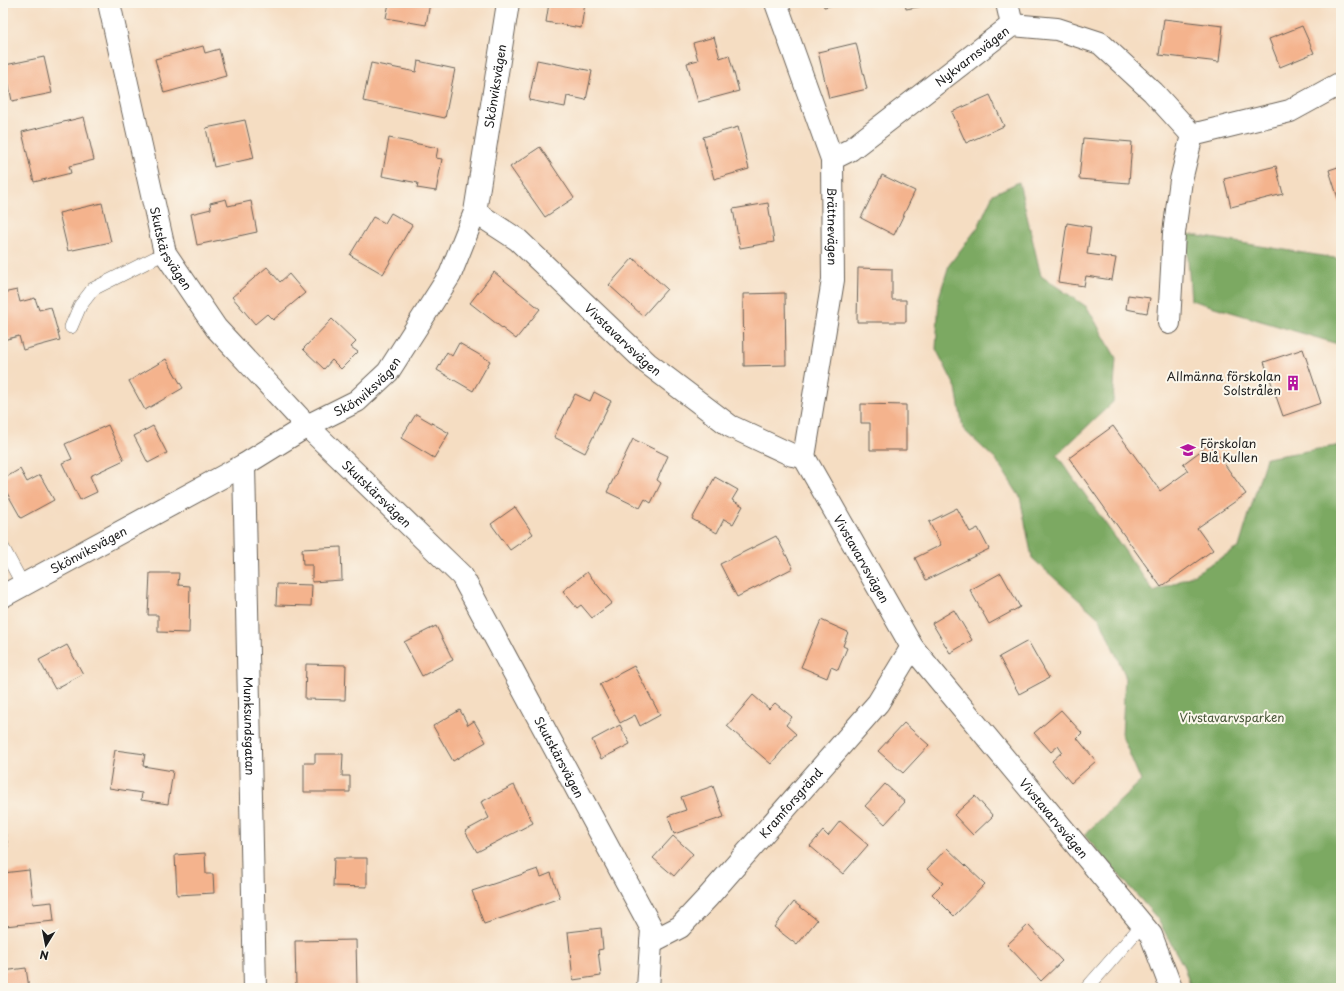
<svg xmlns="http://www.w3.org/2000/svg" width="1344" height="991" font-family="'Playpen Sans',sans-serif">
<style>
.forest{fill:#7ba962;stroke:#4c623f}
.building{fill:#f4b38d}
.lines{fill:none;stroke-linecap:round;stroke-linejoin:round}
.lane-casing{stroke:#686056;stroke-width:14}
.street-casing{stroke:#686056;stroke-width:24}
.lane{stroke:#fff;stroke-width:13}
.street{stroke:#fff;stroke-width:22}
.labels{text-anchor:middle;dominant-baseline:central;stroke-width:4;stroke-linejoin:round;paint-order:stroke}
.street-label{font-size:12px;fill:#1c1c1c;stroke:#fbf7ec}
.poi-label{font-size:12px;fill:#1c1c1c;stroke:#fbf7ec;text-anchor:end}
.park-label{font-size:12px;fill:#485639;stroke:#fbf7ec}
</style>
<rect width="100%" height="100%" fill="#fbf7ec"/>
<filter id="ink" filterUnits="userSpaceOnUse"><feTurbulence type="fractalNoise" baseFrequency=".025" numOctaves="2"/><feDisplacementMap in="SourceGraphic" scale="8" xChannelSelector="R" yChannelSelector="G"/><feConvolveMatrix kernelMatrix="1 2 1 2 8 2 1 2 1" color-interpolation-filters="sRGB"/></filter>
<filter id="wash" filterUnits="userSpaceOnUse"><feTurbulence type="fractalNoise" baseFrequency=".012" numOctaves="4" result="noise"/><feDisplacementMap in="SourceGraphic" scale="16" xChannelSelector="R" yChannelSelector="G"/><feGaussianBlur stdDeviation="0.9" result="paint"/><feColorMatrix in="noise" values="0 0 0 0 0 0 0 0 0 0 0 0 0 0 0 0 0 1.4 0 .05"/><feComposite in="paint" operator="in"/></filter>
<g filter="url(#wash)">
<rect width="100%" height="100%" fill="#f5ddc2"/>
<g class="forest">
<path d="M1019 182 1041 276 1087 307 1116 358 1113 402 1057 455 1154 592 1189 577 1239 547 1266 458 1341 445V988H1191L1184 967 1157 918 1084 835 1141 781 1122 736 1125 675 1100 619 1032 558 1020 497 997 461 963 429 956 388 936 349 939 297 949 265 978 227 993 194Z"/>
<path d="M1186 234 1341 259V345L1191 300Z"/>
</g>
<g id="blocks">
<g class="building">
<path d="M389 3H430L426 25 386 18Z"/>
<path d="M549 3H585L581 28 546 22Z"/>
<path d="M823 3H838V4L824 7Z"/>
<path d="M905 3H935V4L906 9Z"/>
<path d="M1164 19 1223 26 1219 62 1159 55Z"/>
<path d="M1302 26 1314 53 1280 67 1269 39Z"/>
<path d="M714 37 720 58 729 55 739 91 698 102 687 63 698 60 693 43Z"/>
<path d="M856 43 867 89 829 98 818 52Z"/>
<path d="M203 46 205 53 219 49 226 76 164 93 155 59Z"/>
<path d="M44 57 52 93 12 101 5 65Z"/>
<path d="M537 60 592 71 586 100 567 96 565 107 529 100Z"/>
<path d="M418 61 455 69 445 118 363 101 371 63 416 72Z"/>
<path d="M990 95 1004 126 966 143 952 112Z"/>
<path d="M84 117 94 160 69 166 71 173 34 182 22 132Z"/>
<path d="M245 120 254 158 214 167 206 128Z"/>
<path d="M738 127 749 169 714 179 703 137Z"/>
<path d="M389 138 438 148 436 158 442 159 436 191 417 188 418 183 382 176Z"/>
<path d="M1083 138 1132 142 1129 183 1079 179Z"/>
<path d="M540 147 574 198 545 217 510 167Z"/>
<path d="M1276 166 1283 194 1231 207 1224 179Z"/>
<path d="M1341 166V208L1329 170Z"/>
<path d="M882 175 915 191 894 235 861 218Z"/>
<path d="M226 199 228 206 251 201 257 232 197 245 191 214 211 209 210 203Z"/>
<path d="M102 203 111 242 68 251 59 213Z"/>
<path d="M768 203 774 242 740 248 733 209Z"/>
<path d="M391 213 412 225 383 274 350 255 373 217 385 223Z"/>
<path d="M1067 223 1091 227 1087 254 1116 258 1112 280 1086 276 1084 286 1058 282Z"/>
<path d="M633 258 667 289 643 316 609 285Z"/>
<path d="M267 267 280 282 289 274 305 293 273 320 267 314 255 324 232 297Z"/>
<path d="M858 268 892 269V300H906V322H857Z"/>
<path d="M494 272 540 309 516 339 470 303Z"/>
<path d="M17 290 20 302 35 298 39 310 51 307 60 340 23 350 19 336 3 340V293Z"/>
<path d="M785 293 786 365 744 366 743 294Z"/>
<path d="M1128 295 1150 298 1147 313 1126 309Z"/>
<path d="M332 319 356 342 351 347 358 352 341 369 332 360 324 369 303 349Z"/>
<path d="M459 343 490 361 473 391 437 370 447 352 452 356Z"/>
<path d="M1303 349 1321 403 1283 416 1264 362Z"/>
<path d="M166 359 183 388 145 410 129 381Z"/>
<path d="M594 392 611 401 585 453 554 437 575 394 590 401Z"/>
<path d="M861 404 906 405V450H870V423H861Z"/>
<path d="M416 414 449 433 434 458 401 438Z"/>
<path d="M108 425 124 460 90 476 97 492 80 500 62 463 72 459 65 444Z"/>
<path d="M153 426 167 453 148 463 134 436Z"/>
<path d="M1113 426 1160 491 1188 471 1183 464 1210 444 1246 494 1197 528 1213 550 1161 587 1069 458Z"/>
<path d="M633 439 668 456 657 480 661 483 651 503 645 499 640 508 607 492Z"/>
<path d="M20 469 27 482 40 475 54 500 21 518 3 486V479Z"/>
<path d="M715 477 738 490 732 500 743 506 733 524 724 519 717 533 692 519Z"/>
<path d="M515 507 533 534 510 550 491 524Z"/>
<path d="M957 508 970 532 978 528 989 549 926 580 915 558 941 545 929 522Z"/>
<path d="M776 536 793 568 737 597 720 564Z"/>
<path d="M341 547 342 580 312 582V565H303L302 549Z"/>
<path d="M587 572 612 603 592 618 581 605 577 608 563 591Z"/>
<path d="M150 573H179L178 585 190 586 189 633 158 632V615H148Z"/>
<path d="M1001 573 1020 607 989 624 970 590Z"/>
<path d="M277 584 312 585 311 606 276 605Z"/>
<path d="M954 610 972 640 950 653 932 623Z"/>
<path d="M821 620 848 632 843 646 847 648 838 670 831 667 827 678 801 667Z"/>
<path d="M436 626 453 660 422 676 404 642Z"/>
<path d="M1028 641 1049 678 1019 694 999 657Z"/>
<path d="M67 645 83 674 55 689 39 660Z"/>
<path d="M306 664 346 665 345 700 305 699Z"/>
<path d="M634 666 660 715 640 726 635 715 620 723 600 684Z"/>
<path d="M753 695 769 709 775 703 792 717 786 725 796 734 771 764 727 726Z"/>
<path d="M460 710 468 725 474 721 486 742 453 761 433 726Z"/>
<path d="M1061 710 1082 733 1077 738 1096 761 1071 783 1052 761 1062 752 1058 746 1051 752 1034 733Z"/>
<path d="M904 723 929 745 903 773 878 751Z"/>
<path d="M620 725 630 744 601 759 592 740Z"/>
<path d="M115 750 145 754 143 766 173 771 168 804 141 800 142 793 109 788Z"/>
<path d="M315 754H343L342 776H350V792H304V763H315Z"/>
<path d="M885 784 905 802 885 824 865 806Z"/>
<path d="M514 785 533 823 477 852 465 831 489 818 481 802Z"/>
<path d="M713 786 724 817 674 834 668 816 686 810 681 797Z"/>
<path d="M975 796 993 816 973 835 954 815Z"/>
<path d="M3 821 8 847 3 848Z"/>
<path d="M840 821 868 845 843 874 810 846 823 831 828 836Z"/>
<path d="M673 836 693 854 674 876 653 858Z"/>
<path d="M947 848 985 884 954 916 932 894 943 883 927 869Z"/>
<path d="M205 853 206 874H213L214 893 177 895 175 855Z"/>
<path d="M334 858H367V887L333 886Z"/>
<path d="M538 869 541 877 551 873 560 898 484 924 472 891Z"/>
<path d="M29 870 33 904 52 902 54 921 5 926 3 909V873Z"/>
<path d="M794 902 817 920 797 945 774 927Z"/>
<path d="M1028 925 1062 961 1041 981 1007 945Z"/>
<path d="M601 928 603 949 598 950 601 976 573 980 568 932Z"/>
<path d="M356 940 357 986 296 987 295 941Z"/>
<path d="M26 968 29 988H3V971Z"/>
<path d="M731 985 754 987V988H730Z"/>
</g>
</g>
</g>
<g filter="url(#ink)">
<use href="#blocks" fill-opacity="0" stroke="#686056" stroke-width="1"/>
<g class="lines">
<g class="lane-casing">
<g id="lane">
<path d="M71 327 80 306 93 289 165 253"/>
<path d="M3 548 23 585"/>
<path d="M1087 988 1142 925"/>
</g>
</g>
<g class="street-casing">
<g id="street">
<path id="s1" d="M109 3 165 253 216 328 307 426 462 576 652 929 648 988"/>
<path id="s2" d="M776 3 832 159 833 280 804 457"/>
<path d="M1007 3 1012 25"/>
<path id="s3" d="M832 159 850 150 1012 25 1057 29 1100 43 1153 92 1192 135 1290 111 1341 83"/>
<path id="s4" d="M475 212 518 240 647 363 730 426 792 455 804 457"/>
<path d="M1169 323 1174 233 1181 180 1192 135"/>
<path id="s5" d="M804 457 912 647 1151 935 1171 988"/>
<path id="s6" d="M244 465 255 988"/>
<path id="s7" d="M3 596 244 465 307 426 357 401 388 372 450 275 475 212 508 3"/>
<path id="s8" d="M651 942 680 927 708 897 878 703 912 647"/>
</g>
</g>
<use href="#lane" class="lane"/>
<use href="#street" class="street"/>
</g>
</g>
<defs>
<g id="building-bare" transform="scale(1.2)"><path d="M-4-6H4V6H1V3H-1V6H-4ZM-2.5-4.3h1.7v1.8h-1.7ZM.8-4.3h1.7v1.8H.8ZM-2.5-1h1.7V.8h-1.7ZM.8-1h1.7V.8H.8Z" fill="#b5179e" stroke="#fbf7ec" stroke-width="2.5" paint-order="stroke"/></g>
<g id="school-bare" transform="scale(1.2)"><path d="M0-5L7-2L0 1L-7-2ZM-4 1L0 2.5L4 1V4Q0 6-4 4Z" fill="#b5179e" stroke="#fbf7ec" stroke-width="2.5" paint-order="stroke"/></g>
</defs>
<g fill-rule="evenodd">
<use href="#building-bare" x="1293" y="383"/>
<use href="#school-bare" x="1188" y="450"/>
</g>
<g class="labels">
<g class="street-label">
<text stroke="none"><textPath href="#s3" startOffset="174">Nykvarnsvägen</textPath></text>
<text stroke="none"><textPath href="#s7" startOffset="757">Skönviksvägen</textPath></text>
<text stroke="none"><textPath href="#s2" startOffset="233">Brättnevägen</textPath></text>
<text stroke="none"><textPath href="#s1" startOffset="254">Skutskärsvägen</textPath></text>
<text stroke="none"><textPath href="#s4" startOffset="196">Vivstavarvsvägen</textPath></text>
<text stroke="none"><textPath href="#s7" startOffset="421">Skönviksvägen</textPath></text>
<text stroke="none"><textPath href="#s1" startOffset="578">Skutskärsvägen</textPath></text>
<text stroke="none"><textPath href="#s7" startOffset="97">Skönviksvägen</textPath></text>
<text stroke="none"><textPath href="#s5" startOffset="117">Vivstavarvsvägen</textPath></text>
<text stroke="none"><textPath href="#s6" startOffset="261">Munksundsgatan</textPath></text>
<text stroke="none"><textPath href="#s1" startOffset="902">Skutskärsvägen</textPath></text>
<text stroke="none"><textPath href="#s8" startOffset="199">Kramforsgränd</textPath></text>
<text stroke="none"><textPath href="#s5" startOffset="441">Vivstavarvsvägen</textPath></text>
</g>
<g class="poi-label">
<text x="1281" y="376">Allmänna förskolan<tspan x="1281" dy="14">Solstrålen</tspan></text>
<text x="1200" y="443" text-anchor="start">Förskolan<tspan x="1200" dy="14">Blå Kullen</tspan></text>
</g>
<g class="park-label">
<text x="1232" y="717">Vivstavarvsparken</text>
</g>
</g>
<rect width="1344" height="991" fill="none" stroke="#fbf7ec" stroke-width="16"/>
<g transform="translate(46 945) rotate(190)" stroke="#fbf7ec" stroke-width="3" paint-order="stroke">
<path d="M0-3L7 15L0 10L-7 15Z" fill="#1c1c1c"/>
<text y="-6" font-size="11" font-weight="bold" text-anchor="middle" fill="#1c1c1c">N</text>
</g>
</svg>
